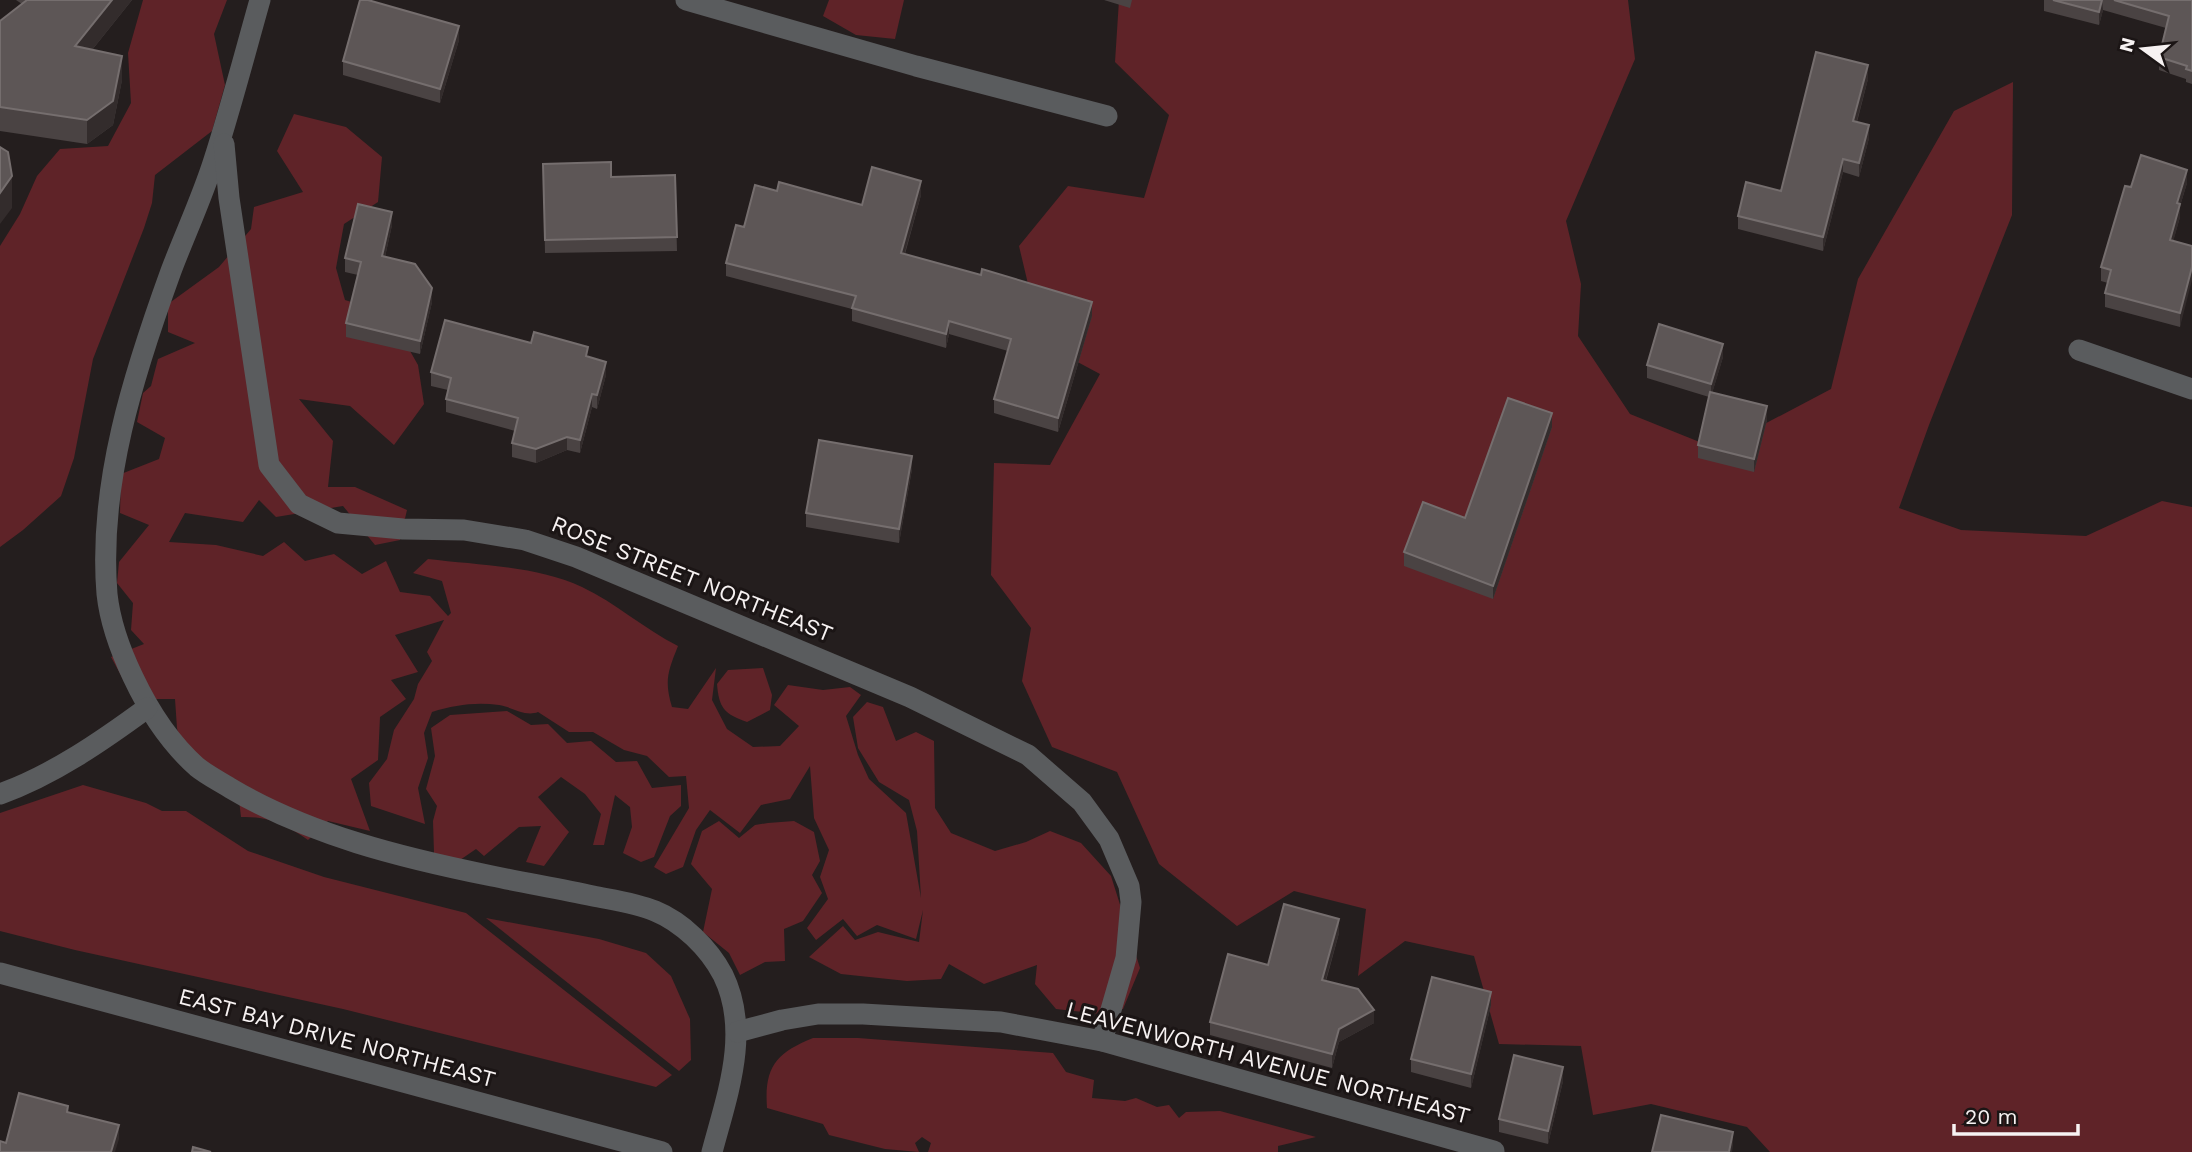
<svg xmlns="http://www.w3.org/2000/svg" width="2192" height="1152" font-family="'Work Sans',sans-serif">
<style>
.green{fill:#5f2328}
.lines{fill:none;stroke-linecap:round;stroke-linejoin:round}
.minor{stroke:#5a5c5e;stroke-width:21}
.wall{fill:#4a4343}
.shaded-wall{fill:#332c2c}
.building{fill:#5d5656;stroke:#756e6e;stroke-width:2}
.labels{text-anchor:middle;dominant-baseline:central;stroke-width:6;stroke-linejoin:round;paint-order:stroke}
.street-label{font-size:23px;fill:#f7f2f2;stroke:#1b1515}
</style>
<rect width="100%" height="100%" fill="#241e1e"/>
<g class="green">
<path d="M143 0H227L214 34 225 85 212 131 155 175 152 203 144 228 93 359 74 458 61 496 23 530 0 547V246L20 214 37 176 60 149 108 146 131 103 128 53Z"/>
<path d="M829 0H904L895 39 856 35 823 16Z"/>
<path d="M1119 0H1628L1635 59 1566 221 1581 284 1578 336 1630 414 1717 449 1831 389 1858 279 1954 111 2013 82 2012 215 1929 425 1899 508 1961 530 2086 536 2162 501 2192 507V1152H1770L1747 1127 1651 1104 1593 1115 1581 1046 1499 1044 1474 956 1405 941 1358 976 1366 909 1294 891 1237 926 1159 864 1117 772 1052 747 1022 681 1031 628 991 575 994 463 1050 465 1100 374 1042 343 1019 246 1068 186 1144 198 1169 115 1115 62Z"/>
<path d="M294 114 346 127 382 157 378 202 344 224 336 268 345 300 389 314 418 365 424 404 394 445 350 406 299 399 333 441 328 487H355L407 510 400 540 375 545 343 506 276 517 259 500 243 522 185 513 169 542 216 545 263 556 284 542 305 561 334 554 362 574 386 561 400 592 430 596 448 616 451 613 442 581 413 573 428 559C477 565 537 566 582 587 616 603 644 629 678 646 668 671 664 681 672 707L688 709 716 668 712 700 727 729 753 747 780 746 799 726 774 705 788 685 823 690 850 687 861 695 846 716 858 755 869 779 906 813 921 898 917 831 909 800 879 782 858 748 853 717 867 702 883 707 896 741 916 732 934 741 935 808 951 833 995 851 1026 842 1050 831 1081 843 1111 876 1140 968 1123 1009 1101 1014 1056 1009 1035 984 1037 965 984 984 949 964 941 979 907 981 841 974 809 957 843 926 855 940 878 932 919 942 923 910 916 939 877 925 857 936 843 919 816 940 807 928 828 899 820 877 829 850 814 818 810 766 790 799 761 805 740 833 710 810 696 830 683 867 666 874 654 867 689 808 686 776 669 777 647 756 624 750 593 732H569L538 712C525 717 512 707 499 705 475 702 455 705 432 712L424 733 428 758 418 788 425 824 371 806 369 783 387 759 394 730 414 699 418 684 432 661 427 652 444 620 395 635 418 672 391 680 406 699 380 717 378 760 351 779 370 831 328 821 308 840C287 825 267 816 241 817L237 782 185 768 177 728 175 699H152L123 679 111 657 144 644 131 630 133 603 117 583 119 562 149 525 120 513 121 474 159 459 165 438 137 422 143 393 151 386 158 359 195 343 168 332V304L219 267 251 229 254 207 303 192 277 151Z"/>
<path d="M763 668 772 695 770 710 747 722C724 714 719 708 717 684L728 670Z"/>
<path d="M507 711 531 725 548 724 567 743 591 741 616 762 637 761 652 788 681 785V806L670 816 654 857 641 862 623 853 632 827 630 807 615 795 604 845H593L601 814 585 794 561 777 538 797 569 832 544 866 526 862 541 826 519 827 484 856 476 849 460 860 434 853 433 821 437 806 426 789 435 756 431 728 450 715Z"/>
<path d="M83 785 146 803 162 811H186L248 851 324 877 466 913 672 1075 656 1087 343 1009 75 950 0 931V813Z"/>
<path d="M719 821 739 838 755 825 768 823 794 821 814 832 820 861 812 875 822 893 803 921 784 929 785 961 765 962 740 975 729 953 703 932 712 889 691 864 702 831Z"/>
<path d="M486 918 599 939 646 953 671 976 690 1019 691 1060 679 1071Z"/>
<path d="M813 1038H858L1053 1053 1066 1072 1094 1080 1092 1098 1125 1101 1136 1098 1157 1107 1169 1105 1179 1118 1186 1112 1220 1111 1316 1137 1278 1146V1152H928L931 1143 922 1137 915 1143 919 1152 885 1149 829 1135 823 1124 767 1108C764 1067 776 1053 813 1038Z"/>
</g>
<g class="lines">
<g class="minor">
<path d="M260 0C245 53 231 107 214 160 202 198 185 234 171 271 134 373 98 484 107 594 110 622 121 652 133 677 149 711 169 742 197 767 207 775 219 781 230 788 309 835 403 858 492 876 526 883 560 889 593 896 613 900 636 903 655 911 682 922 709 948 723 975 751 1032 727 1095 712 1152"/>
<path d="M686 0 916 66 1107 116"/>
<path d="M224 144 229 198 269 465 299 504 338 523 403 529 464 530 525 540 576 557 910 697 1028 755 1082 802 1109 839 1129 886 1131 902 1126 958 1102 1041"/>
<path d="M2079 350 2192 389"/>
<path d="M0 794C53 775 102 741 147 708"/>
<path d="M0 973 662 1152"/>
<path d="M737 1032 782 1020 818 1014H863L1001 1022 1102 1041 1494 1151"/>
</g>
</g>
<g class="wall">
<path d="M16 0H132L92 50 122 80 113 125 87 144 0 131V21L22 4Z"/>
<path d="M1104 0H1132L1130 8Z"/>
<path d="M2044 0H2192V84L2186 82V79L2159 70V57L2166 28 2103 10 2099 25 2044 11Z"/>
<path d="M459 40 440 103 343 75V61Z"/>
<path d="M1868 79 1857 122 1869 138 1859 177 1843 172 1823 251 1738 229V216L1781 191Z"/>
<path d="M543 164 611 177 675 175 677 251 545 253Z"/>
<path d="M2187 183 2180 206V217L2173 241 2192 246 2180 327 2105 307V293L2108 283 2101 281V267L2131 187Z"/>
<path d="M777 191 862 205 921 195 905 254 1092 316 1058 432 994 413V399L1008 351 949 334 946 348 852 321V309L726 276V263L744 227Z"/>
<path d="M392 225 385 257 432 302 420 354 346 337V323L358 275 345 272V258Z"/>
<path d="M531 343 588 357 606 375 597 409 592 407 580 453 567 450 536 463 512 457V443L515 431 446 412V399L448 390 431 386V372Z"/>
<path d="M1723 357 1712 393 1767 420 1754 472 1698 458V445L1709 397 1647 378V365Z"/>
<path d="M1552 427 1493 599 1404 566V552L1465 518Z"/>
<path d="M912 469 899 543 806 527V513Z"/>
<path d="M1339 933 1326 981 1374 1023 1339 1042 1332 1068 1210 1035V1022L1268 965Z"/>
<path d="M1491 1005 1471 1088 1411 1072V1059Z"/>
<path d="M1563 1081 1548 1144 1499 1132V1119Z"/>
</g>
<g class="shaded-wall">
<path d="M112 0H132L75 71V46Z"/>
<path d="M2102 0 2103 10 2099 25V12Z"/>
<path d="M459 26V40L440 103V89Z"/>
<path d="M122 56V80L113 125 87 144V120Z"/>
<path d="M1868 65V79L1853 135V121Z"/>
<path d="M1869 125V138L1859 177V163Z"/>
<path d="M1843 159V172L1823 251V237Z"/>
<path d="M2187 170V183L2180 206V217L2170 253V240L2177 203Z"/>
<path d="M12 176V208L0 224V193Z"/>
<path d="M921 181V195L901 266V253Z"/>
<path d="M392 212V225L382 270V256Z"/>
<path d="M2192 267V280L2180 327V313Z"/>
<path d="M432 288V302L420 354V341Z"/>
<path d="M1092 302V316L1058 432V418Z"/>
<path d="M949 321V334L946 348V334Z"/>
<path d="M1723 344V357L1711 397V384Z"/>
<path d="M606 362V375L597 409V395Z"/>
<path d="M592 394V407L580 453V440Z"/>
<path d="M1767 406V420L1754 472V459Z"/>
<path d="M1552 413V427L1493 599V586Z"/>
<path d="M567 437V450L536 463V449Z"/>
<path d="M912 456V469L899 543V529Z"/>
<path d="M1339 919V933L1322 993V980Z"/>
<path d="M1491 992V1005L1471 1088V1074Z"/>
<path d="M1374 1010V1023L1339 1042 1332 1068V1054L1339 1029Z"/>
<path d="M1563 1067V1081L1548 1144V1131Z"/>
<path d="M119 1125V1139L115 1152H111Z"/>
<path d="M1733 1132V1146L1732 1152H1729Z"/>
</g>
<g class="building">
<path d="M27 0H112L75 46 122 56 113 101 87 120 0 107V21Z"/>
<path d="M360 0H368L459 26 440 89 343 61Z"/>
<path d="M2053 0H2102L2099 12Z"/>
<path d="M2114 0H2192V71L2186 69 2187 66 2159 57 2169 16Z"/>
<path d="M1816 52 1868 65 1853 121 1869 125 1859 163 1843 159 1823 237 1738 216 1746 182 1781 191Z"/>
<path d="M0 147 8 152 12 176 0 193Z"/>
<path d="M2141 155 2187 170 2177 203 2180 204 2170 240 2192 246V267L2180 313 2105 293 2111 270 2101 267 2125 186 2131 187Z"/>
<path d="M611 162V177L675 175 677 237 545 240 543 164Z"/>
<path d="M872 167 921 181 901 253 981 275 982 269 1092 302 1058 418 994 399 1011 339 949 321 946 334 852 308 856 296 726 263 736 225 744 227 755 185 777 191 779 182 862 205Z"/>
<path d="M358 204 392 212 382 256 415 264 432 288 420 341 346 323 361 262 345 258Z"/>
<path d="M445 320 531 343 534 332 588 347 586 356 606 362 597 395 592 394 580 440 567 437 536 449 512 443 518 418 446 399 451 378 431 372Z"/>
<path d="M1659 324 1723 344 1711 384 1647 365Z"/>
<path d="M1710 392 1767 406 1754 459 1698 445Z"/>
<path d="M1508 398 1552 413 1493 586 1404 552 1423 502 1465 518Z"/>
<path d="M819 440 912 456 899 529 806 513Z"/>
<path d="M1284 904 1339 919 1322 980 1358 989 1374 1010 1339 1029 1332 1054 1210 1022 1228 954 1268 965Z"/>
<path d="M1432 977 1491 992 1471 1074 1411 1059Z"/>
<path d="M1514 1055 1563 1067 1548 1131 1499 1119Z"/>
<path d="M19 1093 68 1106 67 1112 119 1125 111 1152H0V1141L6 1143Z"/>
<path d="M1661 1115 1733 1132 1729 1152H1652Z"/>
<path d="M193 1147 211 1152H192Z"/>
</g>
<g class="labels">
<g class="street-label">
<text transform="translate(692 579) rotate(22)">ROSE STREET NORTHEAST</text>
<text transform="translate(337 1038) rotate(15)">EAST BAY DRIVE NORTHEAST</text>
<text transform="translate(1268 1063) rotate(15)">LEAVENWORTH AVENUE NORTHEAST</text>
</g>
</g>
<g transform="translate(2143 49) rotate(285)" stroke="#1b1515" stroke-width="5" paint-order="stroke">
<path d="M0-5L12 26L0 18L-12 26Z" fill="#f7f2f2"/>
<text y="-10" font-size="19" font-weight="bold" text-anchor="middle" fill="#f7f2f2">N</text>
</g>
<path d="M1954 1124v10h124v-10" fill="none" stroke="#f7f2f2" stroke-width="3.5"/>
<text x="1965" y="1124" font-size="21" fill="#f7f2f2" stroke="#1b1515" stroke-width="5" paint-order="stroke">20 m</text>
</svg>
